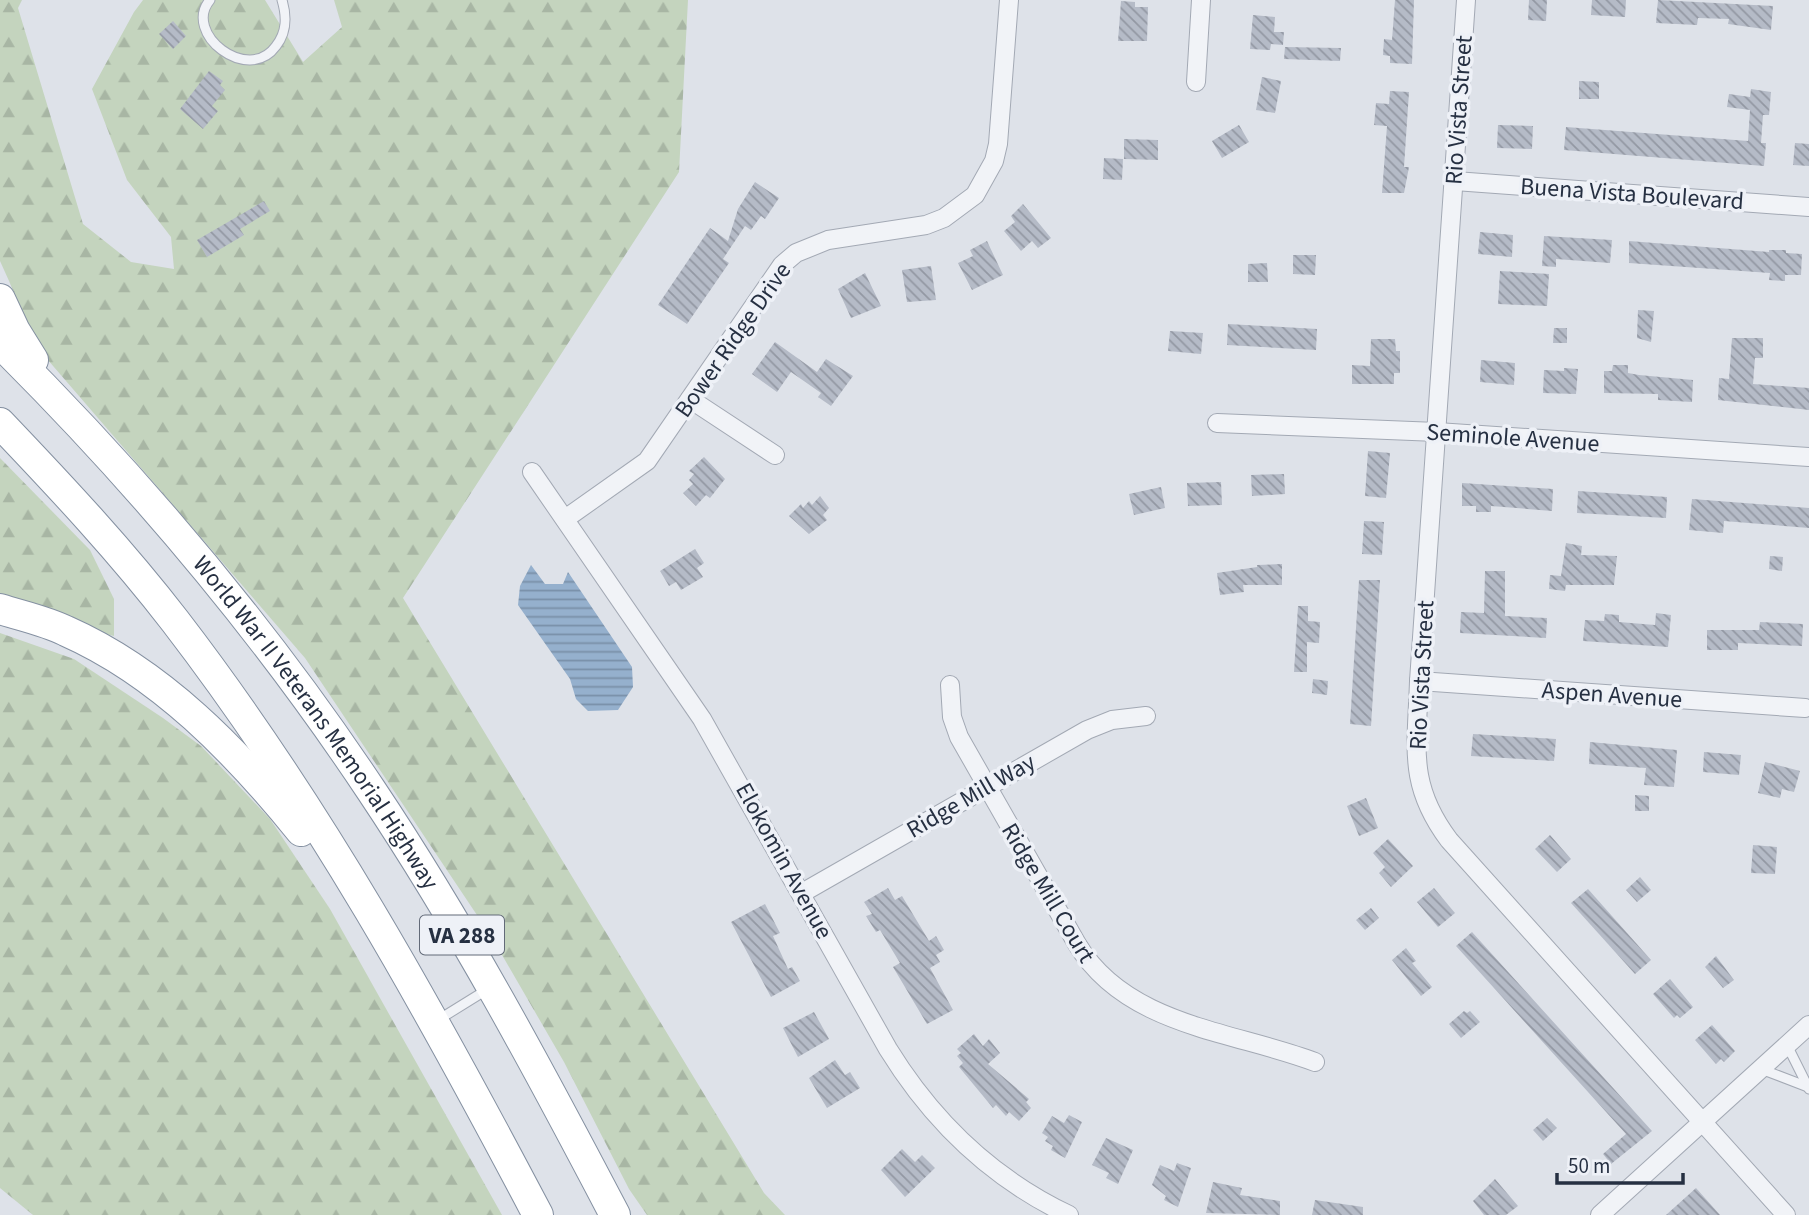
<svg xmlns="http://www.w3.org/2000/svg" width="1809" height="1215" font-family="'Source Sans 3',sans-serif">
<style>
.forest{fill:url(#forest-firs)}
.water{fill:url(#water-rules)}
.building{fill:url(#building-back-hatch)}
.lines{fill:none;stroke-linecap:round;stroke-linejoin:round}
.service-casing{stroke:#a3a9b4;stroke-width:11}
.minor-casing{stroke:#a3a9b4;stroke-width:20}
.motorway-casing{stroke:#8490a1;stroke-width:32}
.service{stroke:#f1f3f7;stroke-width:9}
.minor{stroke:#f1f3f7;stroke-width:18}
.motorway{stroke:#fff;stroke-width:30}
.labels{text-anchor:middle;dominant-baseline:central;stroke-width:7;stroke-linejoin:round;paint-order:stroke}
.shield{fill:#eef1f7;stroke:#626a78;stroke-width:2}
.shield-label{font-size:23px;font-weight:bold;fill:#263042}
.street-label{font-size:24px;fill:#263042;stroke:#eef1f7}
</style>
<defs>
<pattern id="forest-firs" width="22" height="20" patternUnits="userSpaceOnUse" patternTransform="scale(1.75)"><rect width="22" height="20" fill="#c4d4be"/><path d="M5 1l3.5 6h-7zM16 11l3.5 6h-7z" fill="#a8b6a4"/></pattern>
<pattern id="water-rules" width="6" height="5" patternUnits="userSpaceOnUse" patternTransform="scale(1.75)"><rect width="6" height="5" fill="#95b0cd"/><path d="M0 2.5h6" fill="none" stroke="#7990a8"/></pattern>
<pattern id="building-back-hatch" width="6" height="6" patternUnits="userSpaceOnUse" patternTransform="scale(1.75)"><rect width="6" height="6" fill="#b5bbc7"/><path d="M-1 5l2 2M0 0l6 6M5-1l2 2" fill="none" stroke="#9398a3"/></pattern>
</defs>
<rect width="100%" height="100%" fill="#dee2e9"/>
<g class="forest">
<path d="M0 0H22L18 8 83 224 131 262 174 269 171 237 127 180 92 89 134 12 143 0H265L303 62 342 27 334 0H688L679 172 403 598 764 1193 785 1215H647L629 1189 564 1062 491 936 305 658 41 352 0 261Z"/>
<path d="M0 458 90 550 114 599V636L80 628 0 598Z"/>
<path d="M0 633 74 659 163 718 201 746 270 819 330 909 502 1215H33L0 1188Z"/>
</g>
<path class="water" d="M531 565 545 584H563L568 572 632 667 633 687 618 710 588 711 576 699 570 679 518 605 520 586Z"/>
<g class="building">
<path d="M1395 0H1414L1412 64 1390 63V56L1383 55 1384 39 1392 40Z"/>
<path d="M1529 0H1547L1546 21 1528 20Z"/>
<path d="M1592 0H1626L1625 17 1591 15Z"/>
<path d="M1658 0 1773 6 1771 30 1728 24 1729 19 1698 18 1697 25 1656 23Z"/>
<path d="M1121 1 1135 2V7H1148L1147 41H1118Z"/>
<path d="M1253 15 1275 17 1274 32H1284L1283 45 1271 44 1270 50 1250 49Z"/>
<path d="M173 21 186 36 173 49 159 34Z"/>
<path d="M1285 47 1341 48 1340 61 1284 59Z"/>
<path d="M209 71 223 81 220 85 225 90 212 106 218 111 203 129 180 109Z"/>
<path d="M1262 77 1281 81 1275 113 1256 110Z"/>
<path d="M1579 81 1599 82V99H1579Z"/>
<path d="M1751 89 1771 92 1769 115H1763L1761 143H1766L1764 166 1564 150 1566 127 1748 141 1750 110 1727 107 1729 94 1750 97Z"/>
<path d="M1390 91 1409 92 1404 167H1409L1404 193H1382L1387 126 1374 125 1376 103 1389 104Z"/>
<path d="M1239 125 1249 142 1222 158 1212 141Z"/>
<path d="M1498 125 1533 126 1532 149 1497 148Z"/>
<path d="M1124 139 1158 140V160L1124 159Z"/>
<path d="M1795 143 1809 144V166L1793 165Z"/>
<path d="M1104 158 1123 159 1122 180 1103 179Z"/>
<path d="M755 182 779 198 765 219 761 216 751 230 745 226 723 259 729 263 687 324 658 305 710 228 728 241 738 209Z"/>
<path d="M264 201 270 211 240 229 244 235 207 257 197 240Z"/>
<path d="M1023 204 1051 238 1038 248 1032 241 1021 251 1004 231 1015 222 1011 216Z"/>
<path d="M1480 232 1513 235 1512 257 1478 254Z"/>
<path d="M1544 236 1612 240 1610 263 1556 259V267L1542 266Z"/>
<path d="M987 241 1003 275 972 290 958 263 973 256 970 250Z"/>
<path d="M1629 241 1769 252V250H1786V253L1802 254 1801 275H1785V281L1769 280 1770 273 1629 263Z"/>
<path d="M1293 255H1316L1315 275 1293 274Z"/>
<path d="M1267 263 1268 282H1248V264Z"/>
<path d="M931 266 936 300 907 302 902 270Z"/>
<path d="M1500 271 1549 274 1547 306 1498 304Z"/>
<path d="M865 273 881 306 851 318 838 289Z"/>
<path d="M1638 310 1654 311 1651 342 1637 338Z"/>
<path d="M1228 324 1317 329 1316 350 1227 345Z"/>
<path d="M1554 328H1567V343H1553Z"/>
<path d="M1170 331 1203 333 1201 354 1168 351Z"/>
<path d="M1732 338H1763V358H1755L1753 384 1809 388V410L1718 400 1719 378 1729 379Z"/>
<path d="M1371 339H1395L1396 351H1400V373H1394V384H1352V365L1370 366Z"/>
<path d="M775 342 817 372 826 359 853 376 831 406 818 397 821 393 791 372 777 392 752 374Z"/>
<path d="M1481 360 1515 363 1514 385 1480 382Z"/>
<path d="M1613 365H1628V373L1639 375 1693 380 1692 402 1658 400V394L1604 393V371H1612Z"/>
<path d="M1564 368 1578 369 1576 394 1543 393 1544 370 1564 371Z"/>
<path d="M1368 451 1390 453 1386 498 1365 496Z"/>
<path d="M704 457 725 479 710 498 706 495 696 506 683 493 693 484 689 480 694 474 689 471Z"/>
<path d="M1284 474 1285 494 1252 496 1251 475Z"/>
<path d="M1221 482 1222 505 1188 506 1187 483Z"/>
<path d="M1462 483 1553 489 1552 511 1491 506V512H1476V506H1462Z"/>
<path d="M1161 487 1165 508 1134 515 1129 494Z"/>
<path d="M1578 491 1667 497 1666 518 1577 513Z"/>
<path d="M820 496 829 508 823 515 827 520 809 534 789 516 801 504 803 508 809 501 812 505Z"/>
<path d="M1692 499 1809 508V528L1724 521 1723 533 1689 530Z"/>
<path d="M1364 521 1384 522 1382 555 1362 554Z"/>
<path d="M1566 543 1582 546 1581 555 1617 556 1614 585H1566L1565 591 1549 589 1550 575 1561 576Z"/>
<path d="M695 549 704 563 697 568 703 577 681 590 676 582 669 586 660 571Z"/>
<path d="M1770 556 1783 557 1782 571 1769 569Z"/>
<path d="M1282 564V585H1243L1244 592 1220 595 1217 573 1257 567V565Z"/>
<path d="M1485 571H1505V616L1547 618 1546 638 1460 633 1461 612 1484 613Z"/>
<path d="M1359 580H1380L1371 726 1350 724Z"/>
<path d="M1298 606H1308V621L1320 622 1319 643 1307 642V672H1294Z"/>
<path d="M1656 613 1671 615 1668 647 1583 641 1585 620 1604 621 1605 614 1619 615V622L1655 625Z"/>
<path d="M1760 622 1803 624 1802 646 1738 643V650H1707V630H1759Z"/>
<path d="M1313 679 1328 681 1327 695 1312 693Z"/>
<path d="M1473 734 1556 739 1554 761 1471 756Z"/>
<path d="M1590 742 1677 750 1674 787 1644 785 1646 768 1589 764Z"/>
<path d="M1704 752 1741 755 1739 775 1703 772Z"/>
<path d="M1765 762 1800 771 1794 792 1782 789 1780 798 1758 793Z"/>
<path d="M1635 795 1649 796V811H1635Z"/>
<path d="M1366 798 1378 828 1359 836 1347 806Z"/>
<path d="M1550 835 1571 859 1557 872 1535 849Z"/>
<path d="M1388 839 1413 866 1391 887 1379 873 1385 867 1373 853Z"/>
<path d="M1753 845 1777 847 1775 874 1751 873Z"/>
<path d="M1640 877 1651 890 1637 902 1626 890Z"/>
<path d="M888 888 895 900 902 896 929 941 936 936 944 950 936 955 940 962 930 968 953 1010 927 1024 893 967 900 963 880 930 876 932 866 916 872 914 864 902Z"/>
<path d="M1434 888 1455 913 1438 927 1417 902Z"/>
<path d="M1588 889 1651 960 1635 974 1571 903Z"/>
<path d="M765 904 780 933 773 936 788 969 792 967 800 981 771 997 731 922Z"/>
<path d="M1371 908 1379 918 1365 930 1356 920Z"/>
<path d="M1472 932 1652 1131 1611 1164 1603 1154 1626 1134 1456 946Z"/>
<path d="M1406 948 1416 961 1412 963 1432 987 1421 996 1392 960Z"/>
<path d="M1716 956 1734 980 1723 988 1705 967Z"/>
<path d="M1670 979 1693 1007 1680 1018 1677 1015 1674 1018 1653 994Z"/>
<path d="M1464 1011 1467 1013 1470 1011 1480 1022 1461 1038 1449 1024Z"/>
<path d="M814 1012 829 1039 798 1057 783 1028Z"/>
<path d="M1712 1025 1735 1051 1724 1062 1721 1059 1716 1064 1695 1040Z"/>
<path d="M974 1034 983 1046 989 1039 1000 1053 988 1064 1029 1099 1026 1102 1031 1108 1019 1121 1009 1112 1006 1116 996 1105 993 1108 959 1067 963 1063 957 1056 961 1053 957 1049Z"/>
<path d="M835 1060 845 1075 850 1072 860 1088 827 1108 809 1078Z"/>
<path d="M1069 1115 1082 1122 1065 1158 1051 1150 1053 1146 1045 1141 1048 1137 1042 1133 1052 1116 1064 1123Z"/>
<path d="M1547 1118 1557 1128 1543 1141 1533 1130Z"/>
<path d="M1106 1138 1133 1150 1118 1184 1106 1178 1109 1173 1092 1165Z"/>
<path d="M902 1149 915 1162 922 1155 935 1168 905 1197 881 1170Z"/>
<path d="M1177 1163 1191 1168 1178 1207 1164 1200 1166 1196 1152 1185 1160 1165 1174 1171Z"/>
<path d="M1495 1179 1518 1206 1506 1215H1484L1473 1201Z"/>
<path d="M1213 1182 1242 1188 1240 1195 1280 1201V1215L1206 1213Z"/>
<path d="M1696 1188 1720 1215H1666Z"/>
<path d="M1315 1200 1363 1207V1215H1312Z"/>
</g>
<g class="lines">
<g class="service-casing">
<g id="service">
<path d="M210 0C182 33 248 85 276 46 287 32 287 17 282 0"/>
<path d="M438 1020 488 989"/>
<path d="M1787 1045 1809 1089"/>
<path d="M1761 1069 1808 1087"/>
</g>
</g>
<g class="minor-casing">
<g id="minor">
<path d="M1466 0 1419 681C1417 747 1407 784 1449 840L1786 1215"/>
<path d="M1196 82 1201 0"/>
<path d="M1455 181 1809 207"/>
<path d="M690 399 775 455"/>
<path d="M1217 423 1437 432 1809 457"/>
<path d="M532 472 702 719 888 1049C933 1122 991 1178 1069 1215"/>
<path d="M565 519 647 461 782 265 796 253 828 240 926 225 944 218 975 195 994 161 998 144 1009 0"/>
<path d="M1419 681 1805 708"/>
<path d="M950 685 952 717 959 737 1077 944C1126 1026 1233 1031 1315 1062"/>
<path d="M802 893 1087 730 1112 720 1146 716"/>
<path d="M1600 1215 1809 1025"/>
</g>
</g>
<g class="motorway-casing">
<g id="motorway">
<path d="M0 299 15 331 33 360"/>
<path id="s1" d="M0 343C138 480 263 628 371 790 462 926 539 1070 615 1215"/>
<path d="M0 423C61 487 121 551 175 621 318 807 429 1008 538 1215"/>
<path d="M0 609C22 616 46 621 66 631 161 673 237 752 301 831"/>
</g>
</g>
<use href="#service" class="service"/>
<use href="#minor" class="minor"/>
<use href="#motorway" class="motorway"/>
</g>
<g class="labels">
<rect class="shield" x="420" y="915.5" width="84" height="39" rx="5"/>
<g class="shield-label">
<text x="462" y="935">VA 288</text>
</g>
<g class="street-label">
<text transform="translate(1459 110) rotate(-86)">Rio Vista Street</text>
<text transform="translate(1632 194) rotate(4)">Buena Vista Boulevard</text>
<text transform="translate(733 340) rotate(-55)">Bower Ridge Drive</text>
<text transform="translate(1513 438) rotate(4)">Seminole Avenue</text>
<text transform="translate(1422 675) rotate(-87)">Rio Vista Street</text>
<text transform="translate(1612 695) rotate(4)">Aspen Avenue</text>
<text stroke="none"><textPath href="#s1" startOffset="495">World War II Veterans Memorial Highway</textPath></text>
<text transform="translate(971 796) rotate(-30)">Ridge Mill Way</text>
<text transform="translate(784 861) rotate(61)">Elokomin Avenue</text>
<text transform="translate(1048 893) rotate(59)">Ridge Mill Court</text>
</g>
</g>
<path d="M1557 1173v10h126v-10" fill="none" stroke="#263042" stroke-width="3.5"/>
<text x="1568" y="1173" font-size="21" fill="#263042" stroke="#eef1f7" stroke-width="5" paint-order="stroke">50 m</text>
</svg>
